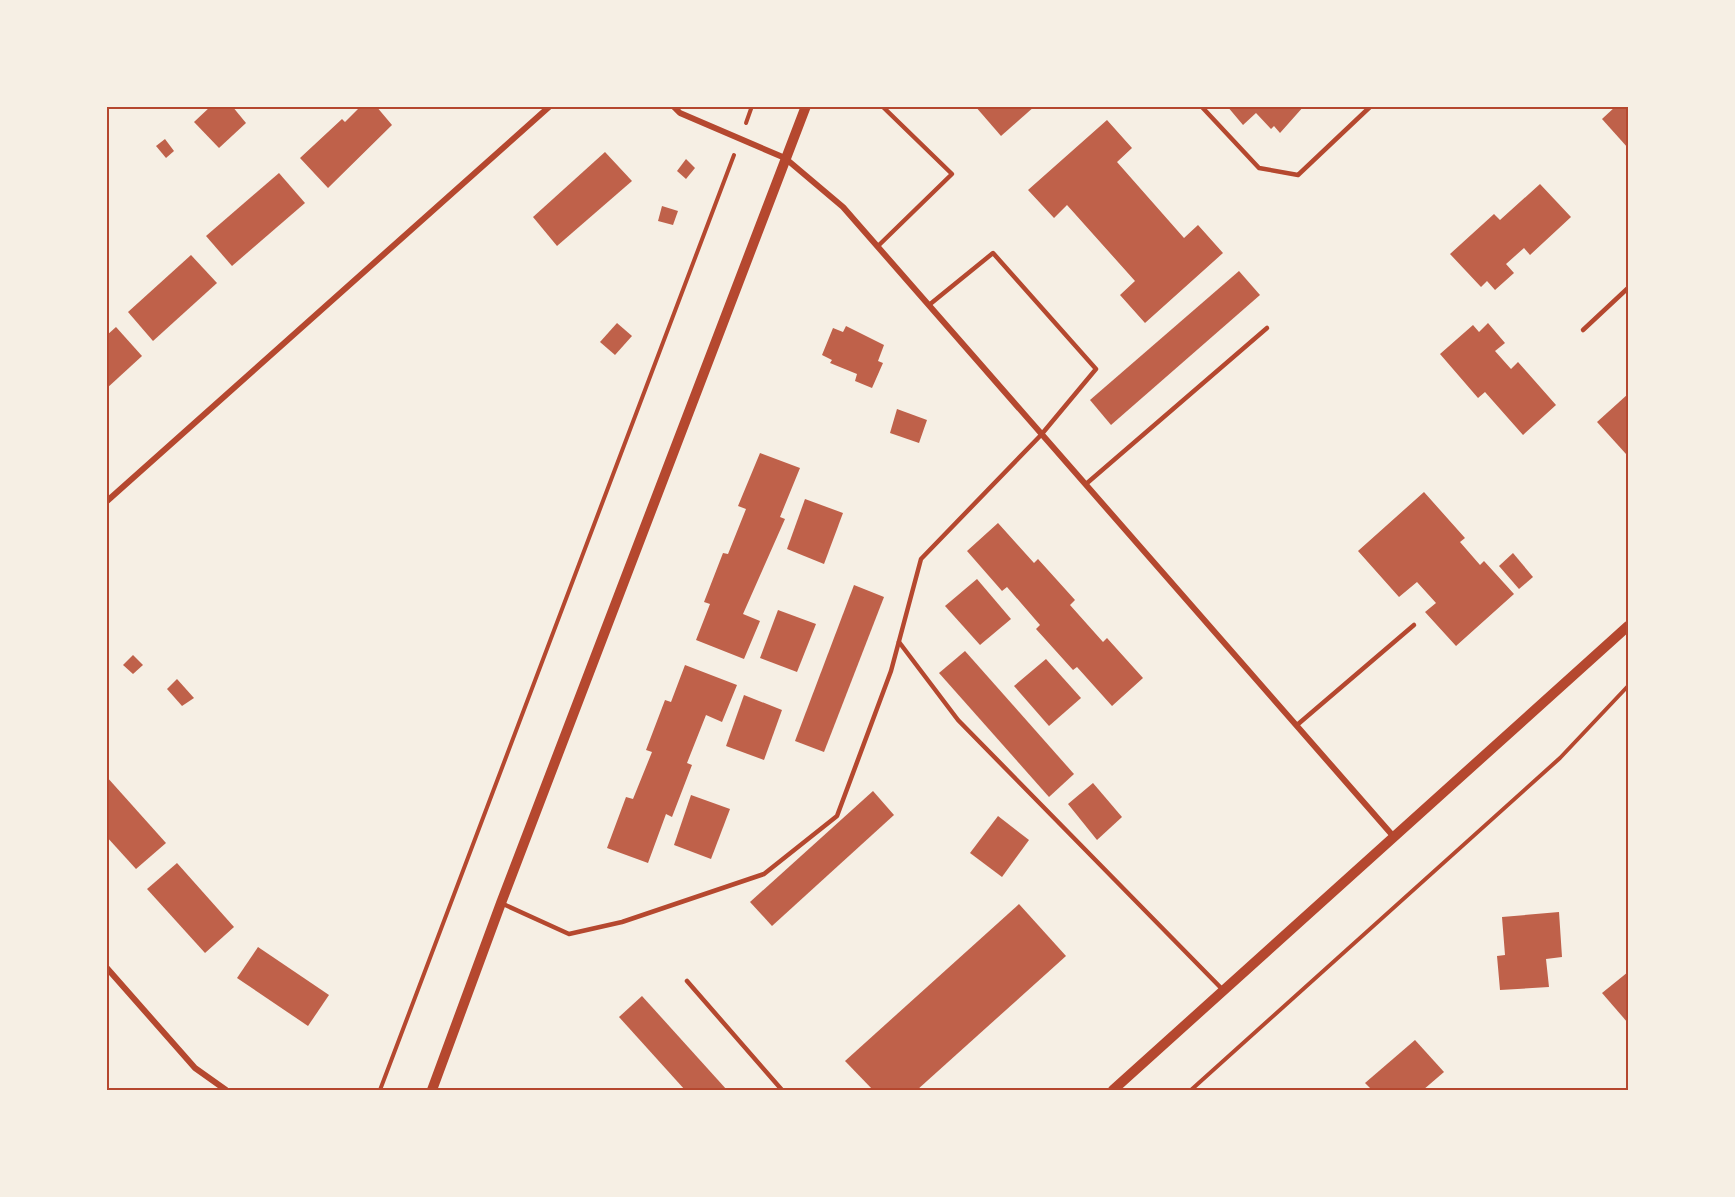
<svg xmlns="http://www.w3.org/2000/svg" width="1735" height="1197" font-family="'Fira Sans',sans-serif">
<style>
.building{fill:#bf614a}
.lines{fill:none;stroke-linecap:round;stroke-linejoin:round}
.path{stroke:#b5482f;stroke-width:4}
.service{stroke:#b5482f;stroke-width:4.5}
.minor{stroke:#b5482f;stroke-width:6}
.tertiary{stroke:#b5482f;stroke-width:10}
.neatline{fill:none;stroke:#b5482f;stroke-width:2}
</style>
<rect width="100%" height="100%" fill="#f6efe4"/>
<g class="building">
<path d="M211 106H232L246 123 219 148 194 122Z"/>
<path d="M361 106H376L392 125 328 188 300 158 342 119 345 122Z"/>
<path d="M975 106H1035L1001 136Z"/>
<path d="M1227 106H1304L1280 133 1274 126 1271 129 1256 113 1243 125Z"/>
<path d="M1616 106H1628V148L1602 119Z"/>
<path d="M1107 120 1132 148 1117 162 1184 238 1198 225 1223 253 1145 323 1120 295 1135 281 1067 205 1054 218 1028 190Z"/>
<path d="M165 139 174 151 166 158 156 146Z"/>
<path d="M605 152 632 181 557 246 533 217Z"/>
<path d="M686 159 695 168 686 179 677 171Z"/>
<path d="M279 173 305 203 232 266 206 236Z"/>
<path d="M1540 184 1571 217 1530 255 1524 248 1506 264 1514 273 1495 290 1487 281 1481 287 1450 254 1494 214 1500 220Z"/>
<path d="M662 206 678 211 673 225 658 221Z"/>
<path d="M191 255 217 283 153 341 128 312Z"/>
<path d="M1239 271 1260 295 1111 425 1090 400Z"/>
<path d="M617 323 632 336 615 355 600 342Z"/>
<path d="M1488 323 1505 343 1495 351 1511 369 1518 362 1556 405 1523 435 1485 392 1478 398 1440 354 1473 325 1479 332Z"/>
<path d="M846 326 884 345 878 361 883 363 872 388 855 381 857 374 830 363 832 360 822 355 833 328 843 332Z"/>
<path d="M116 327 142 356 106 389V336Z"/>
<path d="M1628 394V452L1626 454 1597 422Z"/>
<path d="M897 409 927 420 919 443 890 433Z"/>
<path d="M760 453 800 468 780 517 785 519 743 614 760 621 744 659 696 640 710 604 704 602 723 553 728 554 746 509 738 506Z"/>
<path d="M1424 492 1465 538 1460 542 1480 565 1484 561 1514 594 1456 646 1425 612 1436 603 1417 582 1399 597 1358 551Z"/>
<path d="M805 499 843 513 824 564 787 549Z"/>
<path d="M998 523 1034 563 1038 559 1075 600 1070 605 1103 642 1107 638 1143 678 1112 706 1077 667 1073 670 1036 629 1040 625 1007 587 1002 591 967 551Z"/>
<path d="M1513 553 1533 577 1519 589 1499 566Z"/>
<path d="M977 579 1011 619 980 645 945 606Z"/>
<path d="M854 585 884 597 824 752 795 741Z"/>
<path d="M778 610 816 624 797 672 760 658Z"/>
<path d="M965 651 1074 774 1049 797 939 673Z"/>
<path d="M133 655 143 665 133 674 123 665Z"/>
<path d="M1046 659 1081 698 1049 726 1014 686Z"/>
<path d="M685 665 737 685 722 722 706 715 687 763 692 765 672 817 666 814 648 863 607 848 626 797 633 799 652 752 646 750 665 700 671 702Z"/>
<path d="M177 679 194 698 182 706 167 689Z"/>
<path d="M744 695 782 710 764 760 726 746Z"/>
<path d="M106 776 166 843 136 869 106 836Z"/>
<path d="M1093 783 1122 817 1097 840 1068 804Z"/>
<path d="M873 791 894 815 772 926 750 902Z"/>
<path d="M691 795 730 809 711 859 674 845Z"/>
<path d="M998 816 1029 840 1002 877 970 853Z"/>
<path d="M177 863 234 927 205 953 147 889Z"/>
<path d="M1019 904 1066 956 917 1090H873L845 1061Z"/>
<path d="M1559 912 1562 957 1546 959 1549 987 1500 990 1497 956 1505 955 1502 917Z"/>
<path d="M258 947 329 995 308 1026 237 978Z"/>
<path d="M1628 972V1023L1602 993Z"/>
<path d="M642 996 727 1090H685L619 1017Z"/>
<path d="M1415 1040 1444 1072 1423 1090H1372L1365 1083Z"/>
</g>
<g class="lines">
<g class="path">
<path d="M746 123 752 106"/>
<path d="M380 1090 734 155"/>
<path d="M1191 1090 1560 758 1628 686"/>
</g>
<g class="service">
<path d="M1201 106 1259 168 1298 175 1371 106"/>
<path d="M878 246 952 174 882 106"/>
<path d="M1583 330 1628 288"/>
<path d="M1086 484 1267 328"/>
<path d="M899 642 958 720 1224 991"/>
<path d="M1297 725 1414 625"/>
<path d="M501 903 569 934 622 922 764 874 837 816 891 671 921 559 1041 435 1096 369 993 253 929 305"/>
<path d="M687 981 782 1090"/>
</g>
<g class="minor">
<path d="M673 106 680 113 785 158 843 207 1394 837"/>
<path d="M106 502 550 106"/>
<path d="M106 967 195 1068 226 1090"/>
</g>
<g class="tertiary">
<path d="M432 1090 501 903 806 106"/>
<path d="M1113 1090 1628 626"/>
</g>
</g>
<rect width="1735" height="1197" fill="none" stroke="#f6efe4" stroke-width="216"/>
<rect x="108" y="108" width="1519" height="981" class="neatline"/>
</svg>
